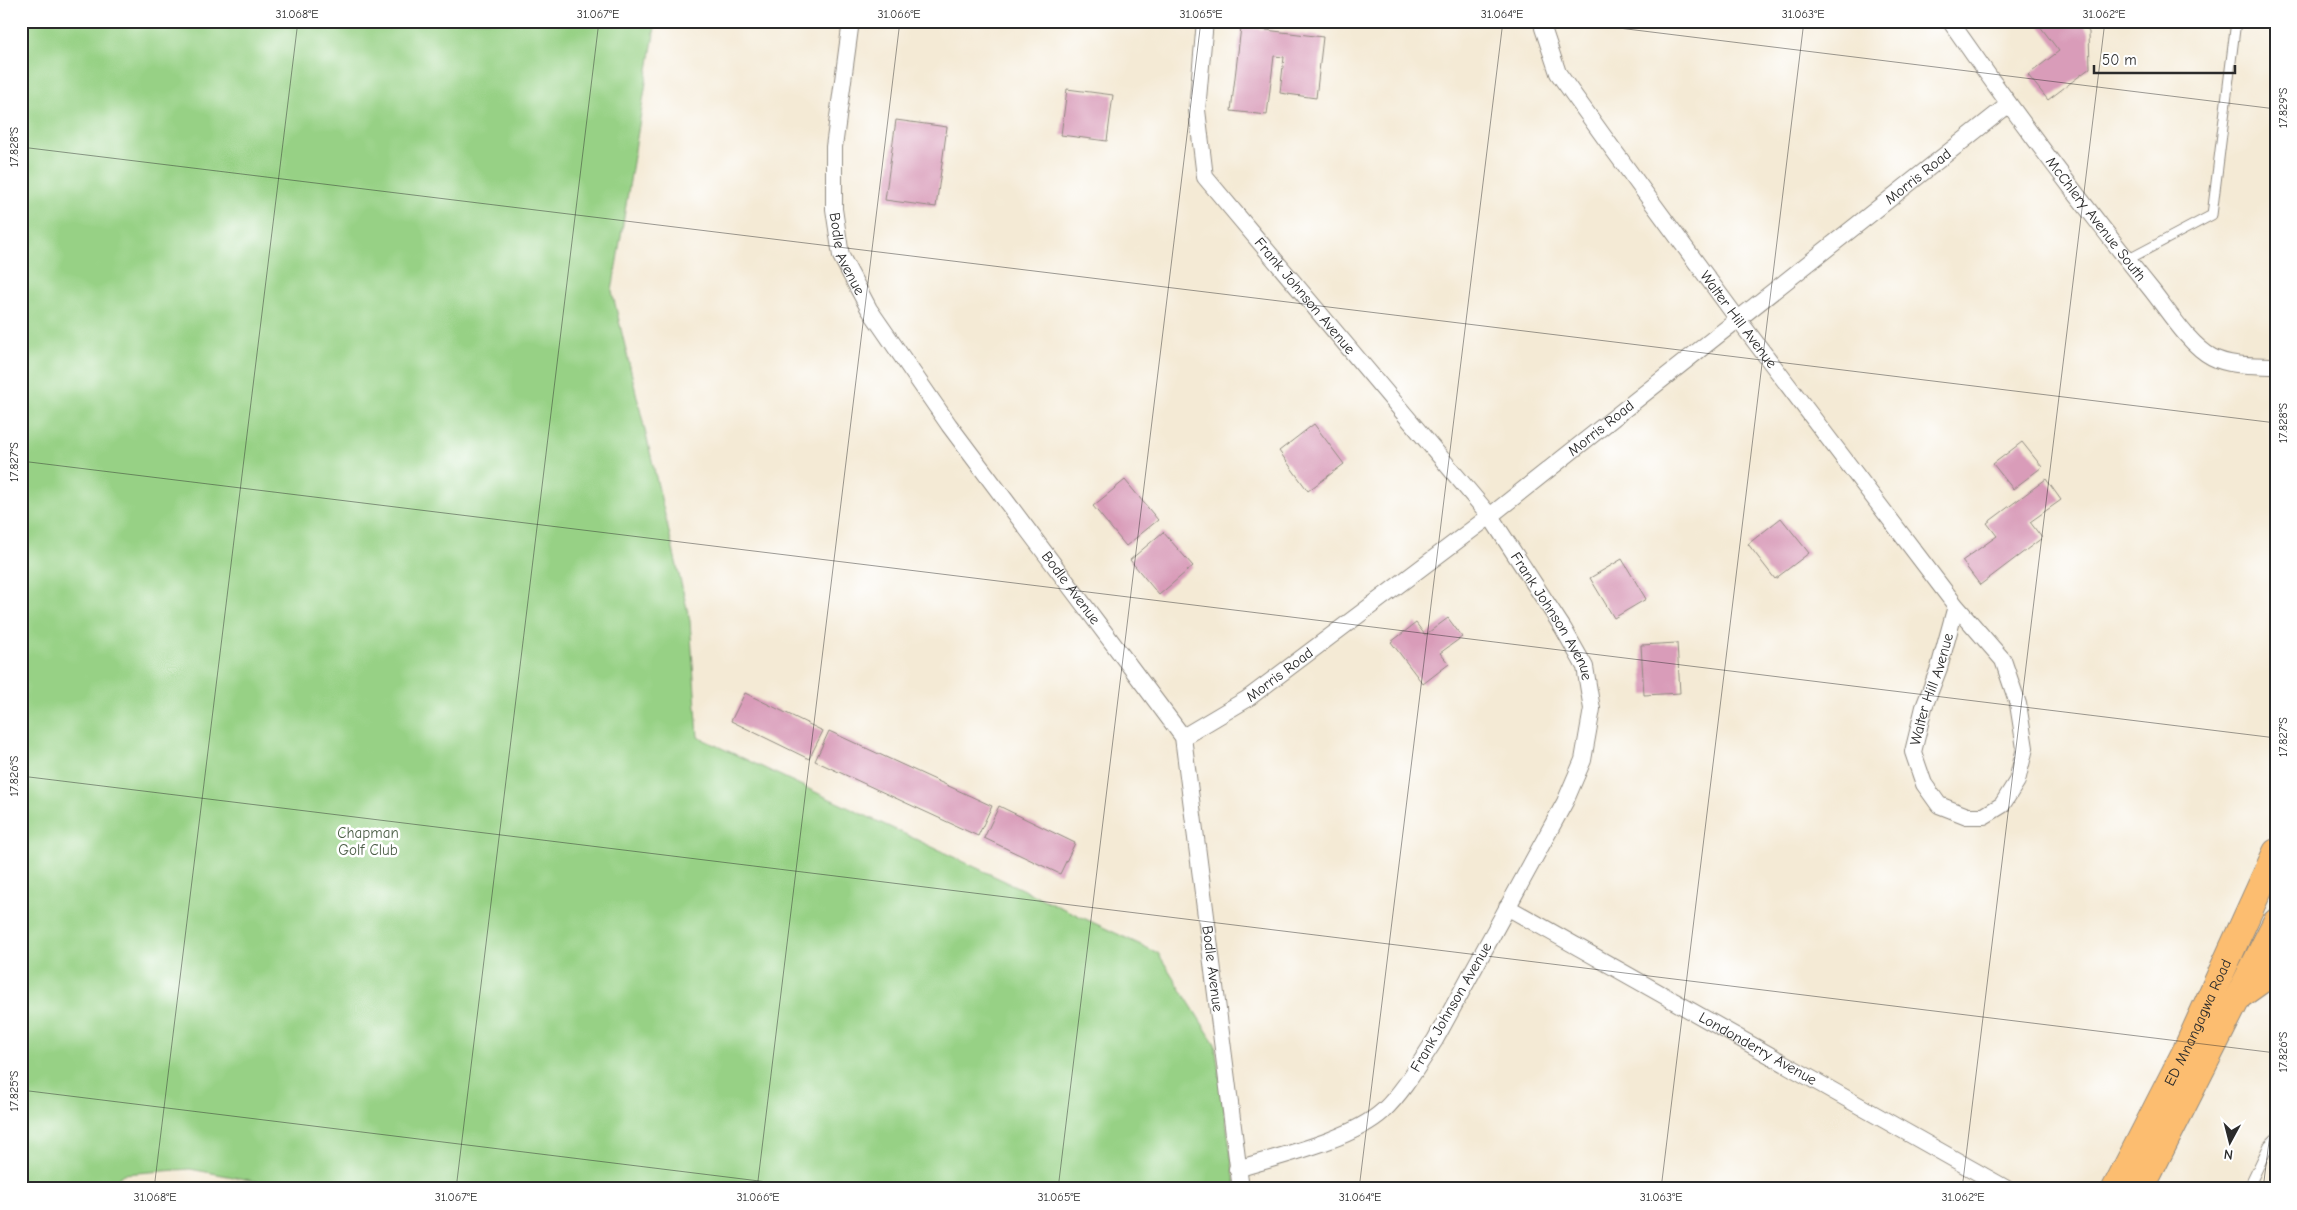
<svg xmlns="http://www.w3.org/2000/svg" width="2297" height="1210" font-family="'Comic Neue',sans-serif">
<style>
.grass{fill:#97d185;stroke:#617e58}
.building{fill:#d99cb9}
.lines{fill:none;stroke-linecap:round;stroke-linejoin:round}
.service-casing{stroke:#908a80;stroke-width:11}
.minor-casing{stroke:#908a80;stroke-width:18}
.primary-casing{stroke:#908a80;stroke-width:28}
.service{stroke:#fff;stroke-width:9}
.minor{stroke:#fff;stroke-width:16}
.primary{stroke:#fcbd6f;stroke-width:26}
.ticks{fill:none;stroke:#2b2b2b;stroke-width:1;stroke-opacity:0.45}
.labels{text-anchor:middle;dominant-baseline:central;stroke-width:5;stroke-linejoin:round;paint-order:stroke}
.street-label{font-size:15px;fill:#2b2b2b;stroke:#fff}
.park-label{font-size:15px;fill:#4b5d46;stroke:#fff}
.neatline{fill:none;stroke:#2b2b2b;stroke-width:2}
.ticks-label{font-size:12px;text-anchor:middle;fill:#2b2b2b}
</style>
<rect width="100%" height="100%" fill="#fff"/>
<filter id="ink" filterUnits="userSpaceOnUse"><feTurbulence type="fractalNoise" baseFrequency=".02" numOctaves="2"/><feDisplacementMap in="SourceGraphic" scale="10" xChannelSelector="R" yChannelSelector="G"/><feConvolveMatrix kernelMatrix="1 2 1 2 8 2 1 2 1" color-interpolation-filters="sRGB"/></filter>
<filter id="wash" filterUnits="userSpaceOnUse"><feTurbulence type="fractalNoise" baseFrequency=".0096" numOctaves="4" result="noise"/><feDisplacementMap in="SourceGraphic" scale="20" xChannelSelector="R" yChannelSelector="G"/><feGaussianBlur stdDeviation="1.12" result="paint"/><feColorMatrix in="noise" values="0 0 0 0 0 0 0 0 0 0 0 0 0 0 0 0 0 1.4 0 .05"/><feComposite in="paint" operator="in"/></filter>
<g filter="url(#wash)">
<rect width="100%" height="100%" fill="#f4ead5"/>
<path class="grass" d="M21 21H656L612 291 690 621 698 737 1158 953 1215 1044 1236 1189H298L190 1169 123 1174 107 1189H21Z"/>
<g id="blocks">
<g class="building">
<path d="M2036 21H2081L2089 32 2090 68 2048 100 2028 75 2059 51Z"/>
<path d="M1241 27 1323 37 1316 98 1280 93 1284 57 1274 56 1267 115 1231 111Z"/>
<path d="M1067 89 1113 95 1107 141 1061 135Z"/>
<path d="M896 120 947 127 936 207 885 200Z"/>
<path d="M1314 424 1344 464 1308 491 1279 451Z"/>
<path d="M2022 442 2042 467 2013 489 1993 464Z"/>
<path d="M2046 479 2061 500 2030 522 2042 538 1980 585 1962 561 1997 536 1987 523Z"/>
<path d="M1125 480 1158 520 1126 546 1093 506Z"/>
<path d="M1781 518 1809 553 1775 579 1748 544Z"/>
<path d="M1163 532 1193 566 1159 595 1130 560Z"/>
<path d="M1622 559 1646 599 1614 618 1590 578Z"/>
<path d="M1448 618 1462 637 1440 653 1449 664 1423 684 1391 642 1416 623 1425 635Z"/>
<path d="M1677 643 1680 693 1644 695 1641 645Z"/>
<path d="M745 693 823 731 809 759 731 721Z"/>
<path d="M829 731 992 806 978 836 815 761Z"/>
<path d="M999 806 1075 843 1060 874 984 838Z"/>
</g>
</g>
</g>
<g filter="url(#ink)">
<use href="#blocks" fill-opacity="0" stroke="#908a80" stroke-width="1"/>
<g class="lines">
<g class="service-casing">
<g id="service">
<path d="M2127 260 2212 215 2236 21"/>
<path d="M2248 1189 2269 1145 2276 1138"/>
</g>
</g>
<g class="minor-casing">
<g id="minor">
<path id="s1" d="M851 21 834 147V209L841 256 869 309 949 425 1183 737 1241 1189"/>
<path id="s2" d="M1205 21 1197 110 1205 177 1490 516 1563 628 1585 667 1592 709 1583 760 1565 802 1435 1040C1419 1064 1404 1091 1383 1111 1351 1140 1279 1156 1237 1169"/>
<path id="s3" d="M1544 21 1543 28 1558 73 1612 148 1737 318 1956 606 2003 660 2018 704 2025 748 2017 781 2002 805 1984 816H1967L1939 805 1924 784 1913 752 1924 707 1939 668 1956 606"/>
<path id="s4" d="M1950 21C2013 112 2080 201 2150 288 2167 309 2189 345 2212 357 2231 367 2256 365 2276 366"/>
<path id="s5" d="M1183 737 1247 699 1490 516 2008 105"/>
<path id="s6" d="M1507 907 2007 1189"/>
</g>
</g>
<g class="primary-casing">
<g id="primary">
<path d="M2242 994 2276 970"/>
<path id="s7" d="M2115 1189 2186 1050 2276 852"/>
<path d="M2141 1189 2276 922"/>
</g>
</g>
<use href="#service" class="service"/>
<use href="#minor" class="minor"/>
<use href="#primary" class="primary"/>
</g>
</g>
<path class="ticks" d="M1562 21 2276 109M21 147 2276 423M21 461 2276 738M21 776 2276 1053M21 1090 824 1189M154 1189 298 21M456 1189 599 21M757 1189 900 21M1058 1189 1201 21M1359 1189 1503 21M1661 1189 1804 21M1962 1189 2105 21M2263 1189 2276 1086"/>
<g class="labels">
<g class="street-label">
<text stroke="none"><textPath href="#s5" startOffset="925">Morris Road</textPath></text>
<text stroke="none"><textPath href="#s4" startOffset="246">McChlery Avenue South</textPath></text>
<text stroke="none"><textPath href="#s1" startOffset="236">Bodle Avenue</textPath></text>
<text stroke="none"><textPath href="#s2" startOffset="312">Frank Johnson Avenue</textPath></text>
<text stroke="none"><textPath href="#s3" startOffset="360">Walter Hill Avenue</textPath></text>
<text stroke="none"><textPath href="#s5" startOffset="520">Morris Road</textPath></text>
<text stroke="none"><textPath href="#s1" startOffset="641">Bodle Avenue</textPath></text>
<text stroke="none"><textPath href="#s2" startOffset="718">Frank Johnson Avenue</textPath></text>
<text stroke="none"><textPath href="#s5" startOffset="115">Morris Road</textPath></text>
<text stroke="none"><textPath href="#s3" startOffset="1138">Walter Hill Avenue</textPath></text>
<text stroke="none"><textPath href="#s1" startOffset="1061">Bodle Avenue</textPath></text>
<text transform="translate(1451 1007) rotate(-60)">Frank Johnson Avenue</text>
<text stroke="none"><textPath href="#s7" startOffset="186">ED Mnangagwa Road</textPath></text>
<text stroke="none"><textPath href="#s6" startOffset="288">Londonderry Avenue</textPath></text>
</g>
<g class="park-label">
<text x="368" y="833">Chapman<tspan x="368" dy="17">Golf Club</tspan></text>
</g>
</g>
<rect width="2297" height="1210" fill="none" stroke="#fff" stroke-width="55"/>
<g transform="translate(2230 1142) rotate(187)" stroke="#ffffff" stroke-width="4" paint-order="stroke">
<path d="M0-4L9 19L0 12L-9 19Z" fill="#2b2b2b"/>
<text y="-8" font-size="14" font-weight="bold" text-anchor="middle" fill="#2b2b2b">N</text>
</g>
<path d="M2094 65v8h141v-8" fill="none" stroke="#2b2b2b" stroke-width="2.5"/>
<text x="2102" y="65" font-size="15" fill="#2b2b2b" stroke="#ffffff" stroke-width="4" paint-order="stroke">50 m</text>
<rect x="28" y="28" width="2242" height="1154" class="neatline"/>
<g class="ticks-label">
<text x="297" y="18">31.068°E</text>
<text x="598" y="18">31.067°E</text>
<text x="899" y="18">31.066°E</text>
<text x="1201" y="18">31.065°E</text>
<text x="1502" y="18">31.064°E</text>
<text x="1803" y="18">31.063°E</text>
<text x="2104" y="18">31.062°E</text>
<text transform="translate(2283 108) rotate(-90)" y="4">17.829°S</text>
<text transform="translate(14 147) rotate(-90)" y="4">17.828°S</text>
<text transform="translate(2283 423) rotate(-90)" y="4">17.828°S</text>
<text transform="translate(14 462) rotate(-90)" y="4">17.827°S</text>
<text transform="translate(2283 737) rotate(-90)" y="4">17.827°S</text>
<text transform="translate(14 776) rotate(-90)" y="4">17.826°S</text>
<text transform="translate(2283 1052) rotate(-90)" y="4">17.826°S</text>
<text transform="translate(14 1091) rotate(-90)" y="4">17.825°S</text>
<text x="155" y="1201">31.068°E</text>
<text x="456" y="1201">31.067°E</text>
<text x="758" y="1201">31.066°E</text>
<text x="1059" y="1201">31.065°E</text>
<text x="1360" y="1201">31.064°E</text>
<text x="1661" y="1201">31.063°E</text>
<text x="1963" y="1201">31.062°E</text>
</g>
</svg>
